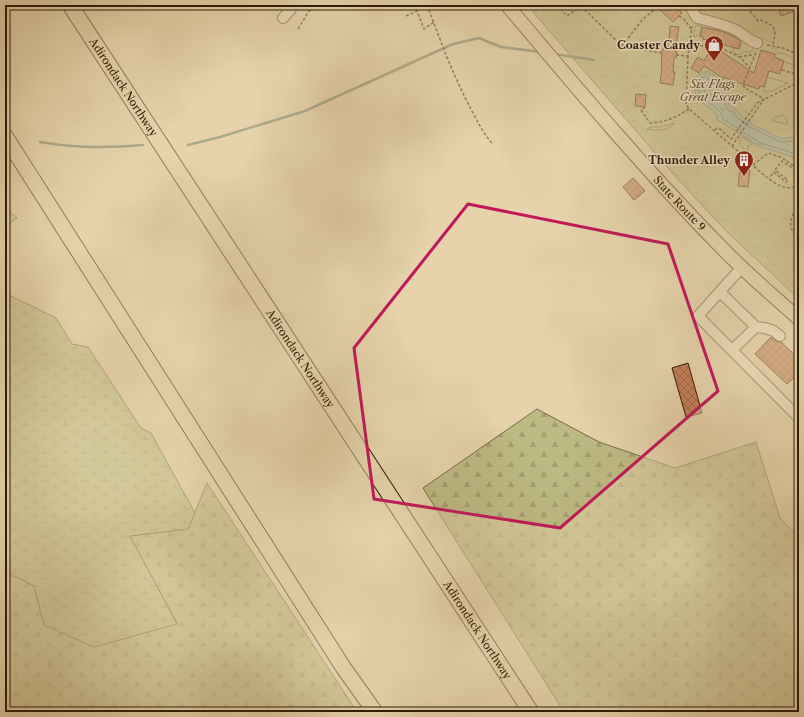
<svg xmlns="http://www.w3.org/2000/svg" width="804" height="717" font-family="'Libre Caslon Text',serif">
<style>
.forest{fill:url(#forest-firs);stroke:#746a46}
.wetland{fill:url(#wetland-marsh);stroke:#746a46}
.park{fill:url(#park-crowns);stroke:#746a46}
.garden{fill:#bdba83;stroke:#746a46}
.water{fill:url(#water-ripples);stroke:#6c7967;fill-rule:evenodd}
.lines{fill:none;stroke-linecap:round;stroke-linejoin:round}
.shore{stroke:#626958;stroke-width:1}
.stream{stroke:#6c7967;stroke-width:2.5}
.building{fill:url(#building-cross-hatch);stroke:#2c1a09}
.minor-casing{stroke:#5a4832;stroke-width:12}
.major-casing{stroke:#2c1a09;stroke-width:15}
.highway-casing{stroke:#2c1a09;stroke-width:17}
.path{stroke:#2c1a09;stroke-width:1.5;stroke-dasharray:3 2;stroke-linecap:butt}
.minor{stroke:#efe2c8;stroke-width:10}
.major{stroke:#e6d3ab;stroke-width:13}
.highway{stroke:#e6d3ab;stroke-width:15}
.marked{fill:none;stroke:#c2185b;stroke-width:3;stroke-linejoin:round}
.labels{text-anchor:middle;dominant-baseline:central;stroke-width:3;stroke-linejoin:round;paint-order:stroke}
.poi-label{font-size:11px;font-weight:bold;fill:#2c1a09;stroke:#efe2c8;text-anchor:end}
.park-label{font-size:11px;font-style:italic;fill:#584a2e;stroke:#efe2c8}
.street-label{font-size:11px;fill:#2c1a09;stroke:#efe2c8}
</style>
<defs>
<pattern id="forest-firs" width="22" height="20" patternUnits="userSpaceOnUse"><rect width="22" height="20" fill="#bdba83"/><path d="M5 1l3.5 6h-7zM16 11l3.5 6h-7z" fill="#a39f70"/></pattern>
<pattern id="wetland-marsh" width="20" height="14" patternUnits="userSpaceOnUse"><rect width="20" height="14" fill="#bdba83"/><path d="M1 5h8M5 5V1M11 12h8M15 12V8" fill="none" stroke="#a39f70"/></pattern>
<pattern id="park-crowns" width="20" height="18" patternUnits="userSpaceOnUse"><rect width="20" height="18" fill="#bdba83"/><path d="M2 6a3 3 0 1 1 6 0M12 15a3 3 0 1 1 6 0" fill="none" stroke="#a39f70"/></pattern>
<pattern id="water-ripples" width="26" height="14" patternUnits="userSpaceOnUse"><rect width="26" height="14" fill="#97b8a6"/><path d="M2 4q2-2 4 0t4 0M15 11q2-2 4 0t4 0" fill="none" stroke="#7b9585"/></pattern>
<pattern id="building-cross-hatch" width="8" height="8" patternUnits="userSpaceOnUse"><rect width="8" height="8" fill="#c47f58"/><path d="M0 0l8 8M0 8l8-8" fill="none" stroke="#9f6747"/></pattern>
</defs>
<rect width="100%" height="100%" fill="#e6d3ab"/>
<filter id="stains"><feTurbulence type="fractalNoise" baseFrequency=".005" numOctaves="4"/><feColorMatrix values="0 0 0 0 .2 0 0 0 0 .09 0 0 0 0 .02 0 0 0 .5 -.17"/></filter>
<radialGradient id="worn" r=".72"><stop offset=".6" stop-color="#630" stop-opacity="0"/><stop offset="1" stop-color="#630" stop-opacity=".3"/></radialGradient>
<g class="forest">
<path d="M537 409 599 442 675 468 756 442 780 518 799 538V712H564L423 488Z"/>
<path d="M207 483 357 712H5V571L34 586 44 625 177 623 130 536 188 529Z"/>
</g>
<g class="wetland">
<path d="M5 208 17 218 5 227Z"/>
<path d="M5 293 56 318 72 344 88 347 141 428 151 433 195 513 188 529 130 536 177 624 94 647 44 625 34 586 5 571Z"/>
</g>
<path class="park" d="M527 5H799V299L726 231 676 177Z"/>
<g class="garden">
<path d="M696 25 702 27 700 36 697 35 694 37V33Z"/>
<path d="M741 39 747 44 754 47 751 52C744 50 743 54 738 55L733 52 734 48 739 49Z"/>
<path d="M780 53 787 55 799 62V67L773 58 775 54Z"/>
<path d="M767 77 788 83C781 86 771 94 763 91Z"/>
<path d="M782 115 787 120V124L773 121 772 119Z"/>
<path d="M675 123C667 131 658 131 647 129L651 127H660Z"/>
<path d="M742 137 753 143 748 146 747 152 739 144Z"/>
</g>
<path class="water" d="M707 71 724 82 726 87 728 102 730 106 737 110 742 117 752 124 782 139 794 137 799 138V159L759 146 716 119 718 116C703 102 691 100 695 77ZM709 84 716 86 718 90 716 95H713L710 94 707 86Z"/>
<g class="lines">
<g class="shore">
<path d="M706 76 709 78 703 85 706 95 703 97C697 92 697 87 699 79Z"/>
<path d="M799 141 780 142 750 127 739 119 734 113 727 109 722 96 709 100V102L721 113 723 119 761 143 799 155"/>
</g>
<g class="stream">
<path d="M554 54 594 60"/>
<path d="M40 142C73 148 109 148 143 145"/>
<path d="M188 145 220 137 305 111 453 44 479 38 501 47 541 52"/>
</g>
</g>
<g class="building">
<path d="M655 5H674L682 13 673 22Z"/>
<path d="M777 5H792L795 11 781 16Z"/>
<path d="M670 26 679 27 675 51 677 52 676 58H674L673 72H675L673 85 660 83 662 67H661L662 50H663L665 40H669Z"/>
<path d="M702 27 721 31 733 36 741 41 739 49 703 39V37L700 36Z"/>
<path d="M713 46 754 73 761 50 775 54 774 57 784 61 780 74 769 71 764 87 760 86 759 89 736 82 735 84 725 77 724 79 704 66 699 73 691 68 698 57 704 61Z"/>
<path d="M636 94 646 95 645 107 635 106Z"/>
<path d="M740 169 750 170 748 187 738 186Z"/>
<path d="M633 178 645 191 634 200 623 187Z"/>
<path d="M771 337 776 341 781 342 799 359V379L796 376 787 384 755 354Z"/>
<path d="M688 363 702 413 686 417 672 368Z"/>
</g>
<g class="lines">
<g class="minor-casing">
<g id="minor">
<path d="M693 5 691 8 697 18C710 21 723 24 736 30 743 34 748 40 757 43"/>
<path d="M283 18 291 9"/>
<path d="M742 267 698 316 799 418"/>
<path d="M720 292 756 327 765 328 774 331 780 336"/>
<path d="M732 350 756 327"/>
</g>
</g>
<g class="major-casing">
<g id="major">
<path id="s1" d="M507 5C579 91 652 178 732 258 753 279 777 299 799 319"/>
</g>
</g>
<g class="highway-casing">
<g id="highway">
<path id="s2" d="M70 5 531 712"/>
<path d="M5 136 343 667 375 712"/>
</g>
</g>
<g class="path">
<path d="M427 5C441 42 454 78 473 113 479 124 484 135 493 144"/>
<path d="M557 5 567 16 583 5"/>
<path d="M742 5 749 10 758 21 761 20 773 26 775 33 773 45"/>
<path d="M581 6 622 46 662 53"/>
<path d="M406 16 417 11 424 29 434 22"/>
<path d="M679 16 685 20 691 29"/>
<path d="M298 29 309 11 325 5"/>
<path d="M690 45C706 45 725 48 738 56 743 59 745 64 750 67"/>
<path d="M767 45 783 48 799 55"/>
<path d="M622 46 642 20 653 11 656 6"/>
<path d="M676 55 688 56 692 26"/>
<path d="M688 56 686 104 689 109 732 146 764 99 745 88 743 85 756 52"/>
<path d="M739 57 750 55 754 56"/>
<path d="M782 70 799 75"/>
<path d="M645 107 641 110 650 123C666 122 675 118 689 109"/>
<path d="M715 130 717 128 720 129 731 139 757 103 799 82"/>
<path d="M732 146C745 157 766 180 781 186 787 189 793 188 799 185"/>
<path d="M753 165 768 153 781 157 795 167 794 169 782 161 775 170 788 180 786 182 774 172 769 178"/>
<path d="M799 205C790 217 786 228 799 238"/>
</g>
<use href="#minor" class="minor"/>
<use href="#major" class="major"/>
<use href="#highway" class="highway"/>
</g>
<path d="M0 0H804V717H0ZM468 204 668 244 718 391 560 528 374 499 354 348Z" fill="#e6d3ab" fill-opacity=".55" fill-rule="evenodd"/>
<path class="marked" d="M468 204 668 244 718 391 560 528 374 499 354 348Z"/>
<defs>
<g id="shop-pin" transform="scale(1)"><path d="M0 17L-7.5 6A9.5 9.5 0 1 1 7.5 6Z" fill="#8f2418" stroke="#efe2c8"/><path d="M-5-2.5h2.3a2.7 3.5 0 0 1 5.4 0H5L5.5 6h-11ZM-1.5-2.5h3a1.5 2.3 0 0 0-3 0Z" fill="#fff"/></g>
<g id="building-pin" transform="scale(1)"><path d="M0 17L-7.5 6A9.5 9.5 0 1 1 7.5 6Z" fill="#8f2418" stroke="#efe2c8"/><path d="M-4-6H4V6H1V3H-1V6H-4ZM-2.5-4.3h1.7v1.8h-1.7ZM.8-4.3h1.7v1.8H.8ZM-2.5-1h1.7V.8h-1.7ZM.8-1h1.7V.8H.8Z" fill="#fff"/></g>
</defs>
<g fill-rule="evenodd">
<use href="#shop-pin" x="714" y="45"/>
<use href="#building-pin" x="744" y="160"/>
</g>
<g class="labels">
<g class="poi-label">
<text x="700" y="45">Coaster Candy</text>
<text x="730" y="160">Thunder Alley</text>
</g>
<g class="park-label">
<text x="713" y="84">Six Flags<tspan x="713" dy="13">Great Escape</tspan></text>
</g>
<g class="street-label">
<text stroke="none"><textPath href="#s2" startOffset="98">Adirondack Northway</textPath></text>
<text stroke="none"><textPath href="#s1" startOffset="263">State Route 9</textPath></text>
<text stroke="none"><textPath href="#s2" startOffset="422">Adirondack Northway</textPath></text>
<text stroke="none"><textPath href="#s2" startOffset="746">Adirondack Northway</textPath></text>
</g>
</g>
<rect width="804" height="717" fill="none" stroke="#e6d3ab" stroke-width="20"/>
<rect x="6" y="6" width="792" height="705" fill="none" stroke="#2c1a09" stroke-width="2"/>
<rect x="10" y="10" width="784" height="697" fill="none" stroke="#2c1a09"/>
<rect width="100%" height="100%" filter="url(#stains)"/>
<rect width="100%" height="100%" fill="url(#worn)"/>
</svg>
